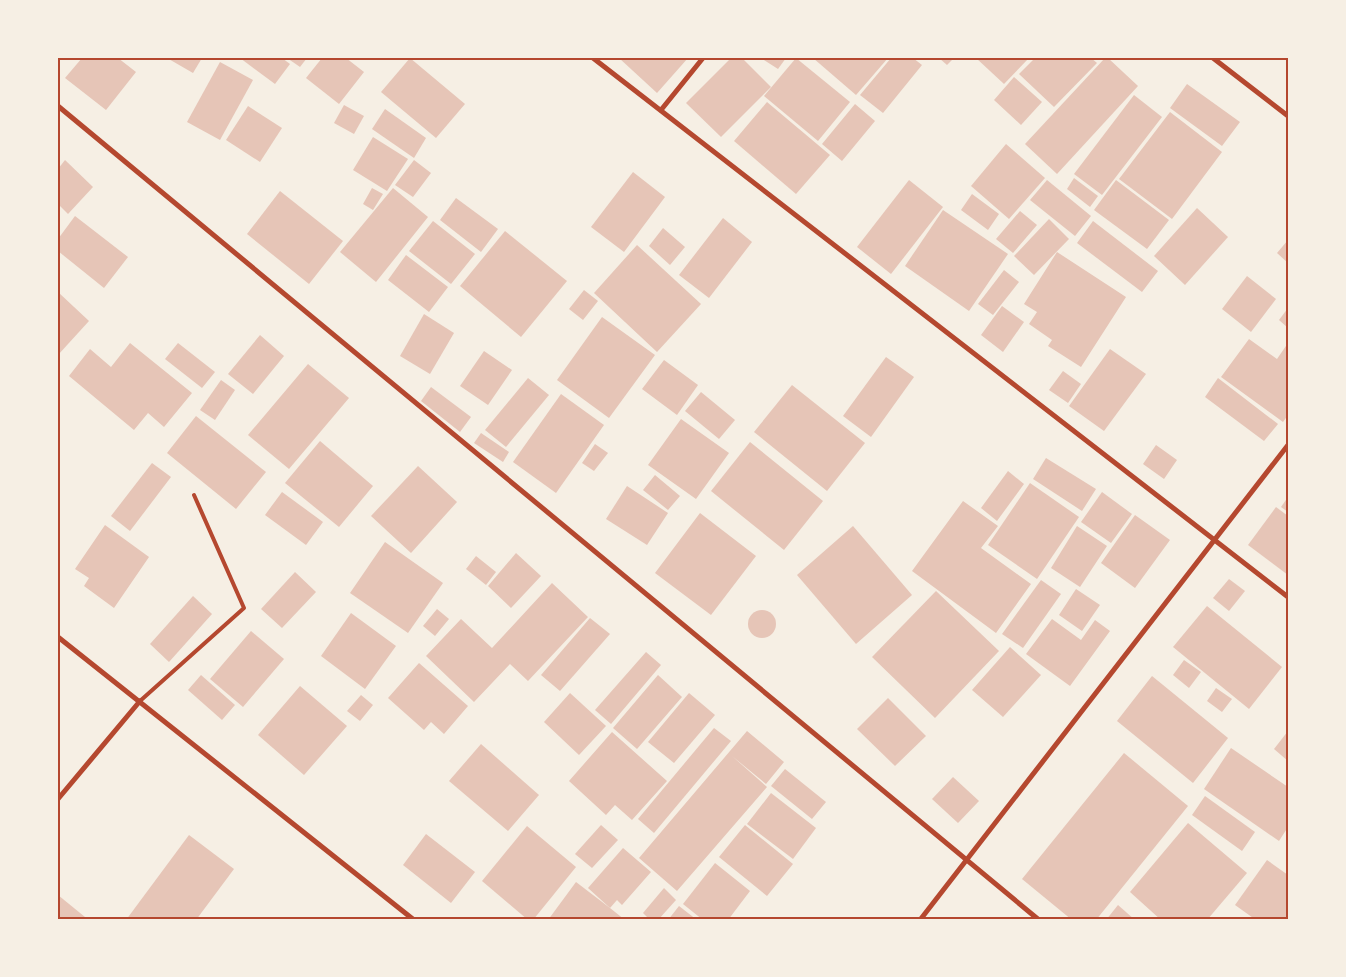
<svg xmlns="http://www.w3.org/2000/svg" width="1346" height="977" font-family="'PT Sans',sans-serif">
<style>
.building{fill:#e6c5b7}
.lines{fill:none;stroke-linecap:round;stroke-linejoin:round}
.service{stroke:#b5482f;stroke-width:4}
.minor{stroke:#b5482f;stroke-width:5}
.neatline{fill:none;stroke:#b5482f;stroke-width:2}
</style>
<rect width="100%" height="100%" fill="#f6efe4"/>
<g class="building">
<path d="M82 58H118L136 72 106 110 65 78Z"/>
<path d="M167 58H202L193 73Z"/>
<path d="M240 58H282L290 64 275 84Z"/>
<path d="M287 58H307L300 67Z"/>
<path d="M322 58H346L364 72 339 104 306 78Z"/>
<path d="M410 58 465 104 436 138 381 92Z"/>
<path d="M619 58H688L657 93Z"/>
<path d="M731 58H742L771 87 721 137 686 103Z"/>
<path d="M761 58H786L778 69Z"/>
<path d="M796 58 850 102 818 141 764 96Z"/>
<path d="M813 58H888L856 95Z"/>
<path d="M891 58H913L922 65 883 113 860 95Z"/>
<path d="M939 58H954L947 65Z"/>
<path d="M976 58H1029L1004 84Z"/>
<path d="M1035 58H1091L1097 63 1054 107 1019 74Z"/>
<path d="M1105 58H1108L1138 86 1057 174 1025 144Z"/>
<path d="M220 62 253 80 220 140 187 122Z"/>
<path d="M1014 77 1042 102 1021 125 994 100Z"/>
<path d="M1187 84 1240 122 1222 146 1170 108Z"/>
<path d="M1134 95 1162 117 1102 195 1074 174Z"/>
<path d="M767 102 830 155 796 194 734 141Z"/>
<path d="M855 104 875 121 842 161 822 144Z"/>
<path d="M344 105 364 116 354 134 334 123Z"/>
<path d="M248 106 282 128 260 162 226 140Z"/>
<path d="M385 109 426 138 414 158 372 129Z"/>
<path d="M1170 112 1222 152 1172 219 1119 179Z"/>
<path d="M373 137 408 159 387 191 353 170Z"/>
<path d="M1006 144 1045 178 1009 219 971 186Z"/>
<path d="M65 160 93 187 68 214 58 204V169Z"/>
<path d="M414 160 431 173 413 197 395 185Z"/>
<path d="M633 172 665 197 624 252 591 227Z"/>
<path d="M1074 178 1098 196 1090 207 1067 189Z"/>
<path d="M909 180 943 207 891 274 857 247Z"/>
<path d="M1047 180 1091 216 1075 236 1030 200Z"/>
<path d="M1116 180 1169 220 1147 249 1094 210Z"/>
<path d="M372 188 383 194 373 210 363 204Z"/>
<path d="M393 188 428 217 376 282 340 252Z"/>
<path d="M280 191 343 241 309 284 247 234Z"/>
<path d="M972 194 999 214 988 230 961 210Z"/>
<path d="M456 198 498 229 481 252 440 220Z"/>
<path d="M1197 208 1228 237 1185 285 1154 256Z"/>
<path d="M943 210 1008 254 969 311 905 266Z"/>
<path d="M1020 211 1037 225 1013 253 996 239Z"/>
<path d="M75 216 128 257 104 288 58 251V239Z"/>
<path d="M723 218 752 242 709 298 679 275Z"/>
<path d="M1049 219 1069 239 1034 275 1014 256Z"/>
<path d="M433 221 475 254 451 284 409 251Z"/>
<path d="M1093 221 1158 271 1142 292 1077 243Z"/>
<path d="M663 228 685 247 670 265 649 246Z"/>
<path d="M505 231 567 281 521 337 460 286Z"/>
<path d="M1288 240V263L1277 253Z"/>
<path d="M637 245 701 304 657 352 594 293Z"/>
<path d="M1057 252 1126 297 1081 367 1048 346 1052 340 1029 324 1037 312 1024 304Z"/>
<path d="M406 255 448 287 429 312 388 280Z"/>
<path d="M1004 270 1019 282 993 315 978 304Z"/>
<path d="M1247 276 1276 299 1251 332 1222 309Z"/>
<path d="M584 290 598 301 583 320 569 309Z"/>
<path d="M58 292 89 321 58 355Z"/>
<path d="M1002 306 1024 322 1003 352 981 335Z"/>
<path d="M1288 308V328L1279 320Z"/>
<path d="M424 314 454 333 430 374 400 356Z"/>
<path d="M602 317 655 355 609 418 557 380Z"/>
<path d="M260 335 284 356 253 394 228 374Z"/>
<path d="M1249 339 1277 359 1288 343V415L1283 422 1221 377Z"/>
<path d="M130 343 192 393 164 427 148 413 134 430 69 376 90 349 111 367Z"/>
<path d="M178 343 215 372 202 388 165 359Z"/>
<path d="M1110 349 1146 374 1104 431 1069 406Z"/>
<path d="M484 351 512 370 488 405 460 386Z"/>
<path d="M886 357 914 377 871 437 843 416Z"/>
<path d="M664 360 698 385 677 415 642 389Z"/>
<path d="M308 364 349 398 289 469 248 435Z"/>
<path d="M1063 371 1081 384 1068 403 1049 390Z"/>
<path d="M528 378 549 395 506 447 485 430Z"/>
<path d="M1218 378 1278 424 1264 441 1205 397Z"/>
<path d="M221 380 235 390 215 420 200 410Z"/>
<path d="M792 385 865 443 827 491 754 432Z"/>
<path d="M431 387 471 417 460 432 421 401Z"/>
<path d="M701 392 735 420 719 439 685 411Z"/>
<path d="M561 394 604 425 556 493 513 462Z"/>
<path d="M196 416 266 472 236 509 167 453Z"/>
<path d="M681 419 729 453 696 499 648 465Z"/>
<path d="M481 433 509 452 503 462 474 443Z"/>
<path d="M320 441 373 486 339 527 285 483Z"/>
<path d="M750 442 823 501 784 550 711 491Z"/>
<path d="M595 444 608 453 594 471 582 463Z"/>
<path d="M1156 445 1177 460 1164 479 1143 464Z"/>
<path d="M1046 458 1096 489 1082 511 1033 479Z"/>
<path d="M152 463 171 477 130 531 111 516Z"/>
<path d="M418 466 457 502 411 553 371 516Z"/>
<path d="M1008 471 1024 484 997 521 981 508Z"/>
<path d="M655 475 680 496 668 510 643 490Z"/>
<path d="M1030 483 1079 517 1037 579 988 545Z"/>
<path d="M627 486 668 513 647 545 606 519Z"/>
<path d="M282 492 323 522 306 545 265 515Z"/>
<path d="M1102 492 1132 514 1111 543 1081 522Z"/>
<path d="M1288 497V512L1281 507Z"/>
<path d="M963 501 998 526 981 548 1031 584 996 633 912 571Z"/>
<path d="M1276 507 1288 516V575L1248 545Z"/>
<path d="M700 513 756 556 711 615 655 573Z"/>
<path d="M1135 515 1170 540 1135 588 1101 563Z"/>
<path d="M105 525 149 557 114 608 84 586 89 578 75 569Z"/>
<path d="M853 526 912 595 856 644 797 575Z"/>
<path d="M1077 526 1107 546 1080 587 1051 568Z"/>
<path d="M385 542 443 583 408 633 350 593Z"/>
<path d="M516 553 541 576 511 608 488 586Z"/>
<path d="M476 556 496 572 486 585 466 569Z"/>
<path d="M295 572 316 592 282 628 261 609Z"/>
<path d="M1229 579 1245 591 1229 611 1213 598Z"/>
<path d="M1041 580 1061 594 1023 648 1002 634Z"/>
<path d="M552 583 588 617 528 681 510 664 474 702 426 656 461 619 492 648Z"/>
<path d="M1076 589 1100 605 1082 631 1059 615Z"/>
<path d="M936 591 999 651 935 718 872 657Z"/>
<path d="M193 596 212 614 169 662 150 644Z"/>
<path d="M1207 606 1282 667 1249 709 1173 647Z"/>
<path d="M437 609 449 619 435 636 423 626Z"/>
<circle cx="762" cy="624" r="14"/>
<path d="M351 613 396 646 365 689 321 656Z"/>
<path d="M590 618 610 634 560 691 541 675Z"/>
<path d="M1052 619 1081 640 1095 620 1110 631 1070 686 1026 654Z"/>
<path d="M251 631 284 659 243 707 210 679Z"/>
<path d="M1010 647 1041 675 1003 717 972 690Z"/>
<path d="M646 652 661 665 611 724 595 710Z"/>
<path d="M1184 660 1201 672 1189 688 1173 675Z"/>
<path d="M419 663 468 706 444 734 431 722 424 730 388 698Z"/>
<path d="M201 675 235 705 222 720 188 690Z"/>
<path d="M658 675 682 697 637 749 613 728Z"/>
<path d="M1152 676 1228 738 1193 783 1117 721Z"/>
<path d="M300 686 347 726 304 775 258 735Z"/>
<path d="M1216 688 1232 699 1222 712 1207 701Z"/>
<path d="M570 693 606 726 579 755 544 722Z"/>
<path d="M689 693 715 715 674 763 648 742Z"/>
<path d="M361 695 373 705 360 721 347 711Z"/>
<path d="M888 698 926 736 895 766 857 729Z"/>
<path d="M714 728 731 741 654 833 638 819Z"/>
<path d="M747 731 784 762 766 784 732 756 767 787 677 891 639 858Z"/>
<path d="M1288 731V761L1274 749Z"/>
<path d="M612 732 667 781 632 820 615 805 606 815 569 781Z"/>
<path d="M481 744 539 795 508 831 449 781Z"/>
<path d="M1231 748 1288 787V827L1279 841 1204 789Z"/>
<path d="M1124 753 1188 806 1096 920H1072L1022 879Z"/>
<path d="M785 769 826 802 812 819 771 786Z"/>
<path d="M953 777 979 801 958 823 932 799Z"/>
<path d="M771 793 816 828 793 859 747 824Z"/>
<path d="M1205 796 1255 832 1242 851 1192 815Z"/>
<path d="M1188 823 1247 873 1207 920H1161L1130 892Z"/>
<path d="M601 825 618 840 592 868 575 854Z"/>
<path d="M745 825 793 864 767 896 719 857Z"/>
<path d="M527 826 576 867 533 920H528L482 881Z"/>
<path d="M426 834 475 872 451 903 403 865Z"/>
<path d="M189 835 234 869 196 920H126Z"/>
<path d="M623 848 651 872 622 905 617 900 610 908 588 888Z"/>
<path d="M1267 860 1288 875V920H1256L1235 905Z"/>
<path d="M715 863 750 891 728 920H703L683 904Z"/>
<path d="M576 882 610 908 625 920H548Z"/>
<path d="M664 888 676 900 658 920H650L643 913Z"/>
<path d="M58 895 85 917 83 920H58Z"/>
<path d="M1118 905 1135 920H1106Z"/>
<path d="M679 906 697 920H668Z"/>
</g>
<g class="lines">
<path class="service" d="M140 701 244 608 194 495"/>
<g class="minor">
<path d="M593 58 1288 597"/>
<path d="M1213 58 1288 116"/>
<path d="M58 106 1039 920"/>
<path d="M661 110 703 58"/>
<path d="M58 637 414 920"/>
<path d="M58 799 140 701"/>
<path d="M920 920 1288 445"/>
</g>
</g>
<rect width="1346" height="977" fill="none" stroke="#f6efe4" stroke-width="118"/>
<rect x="59" y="59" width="1228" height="859" class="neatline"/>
</svg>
